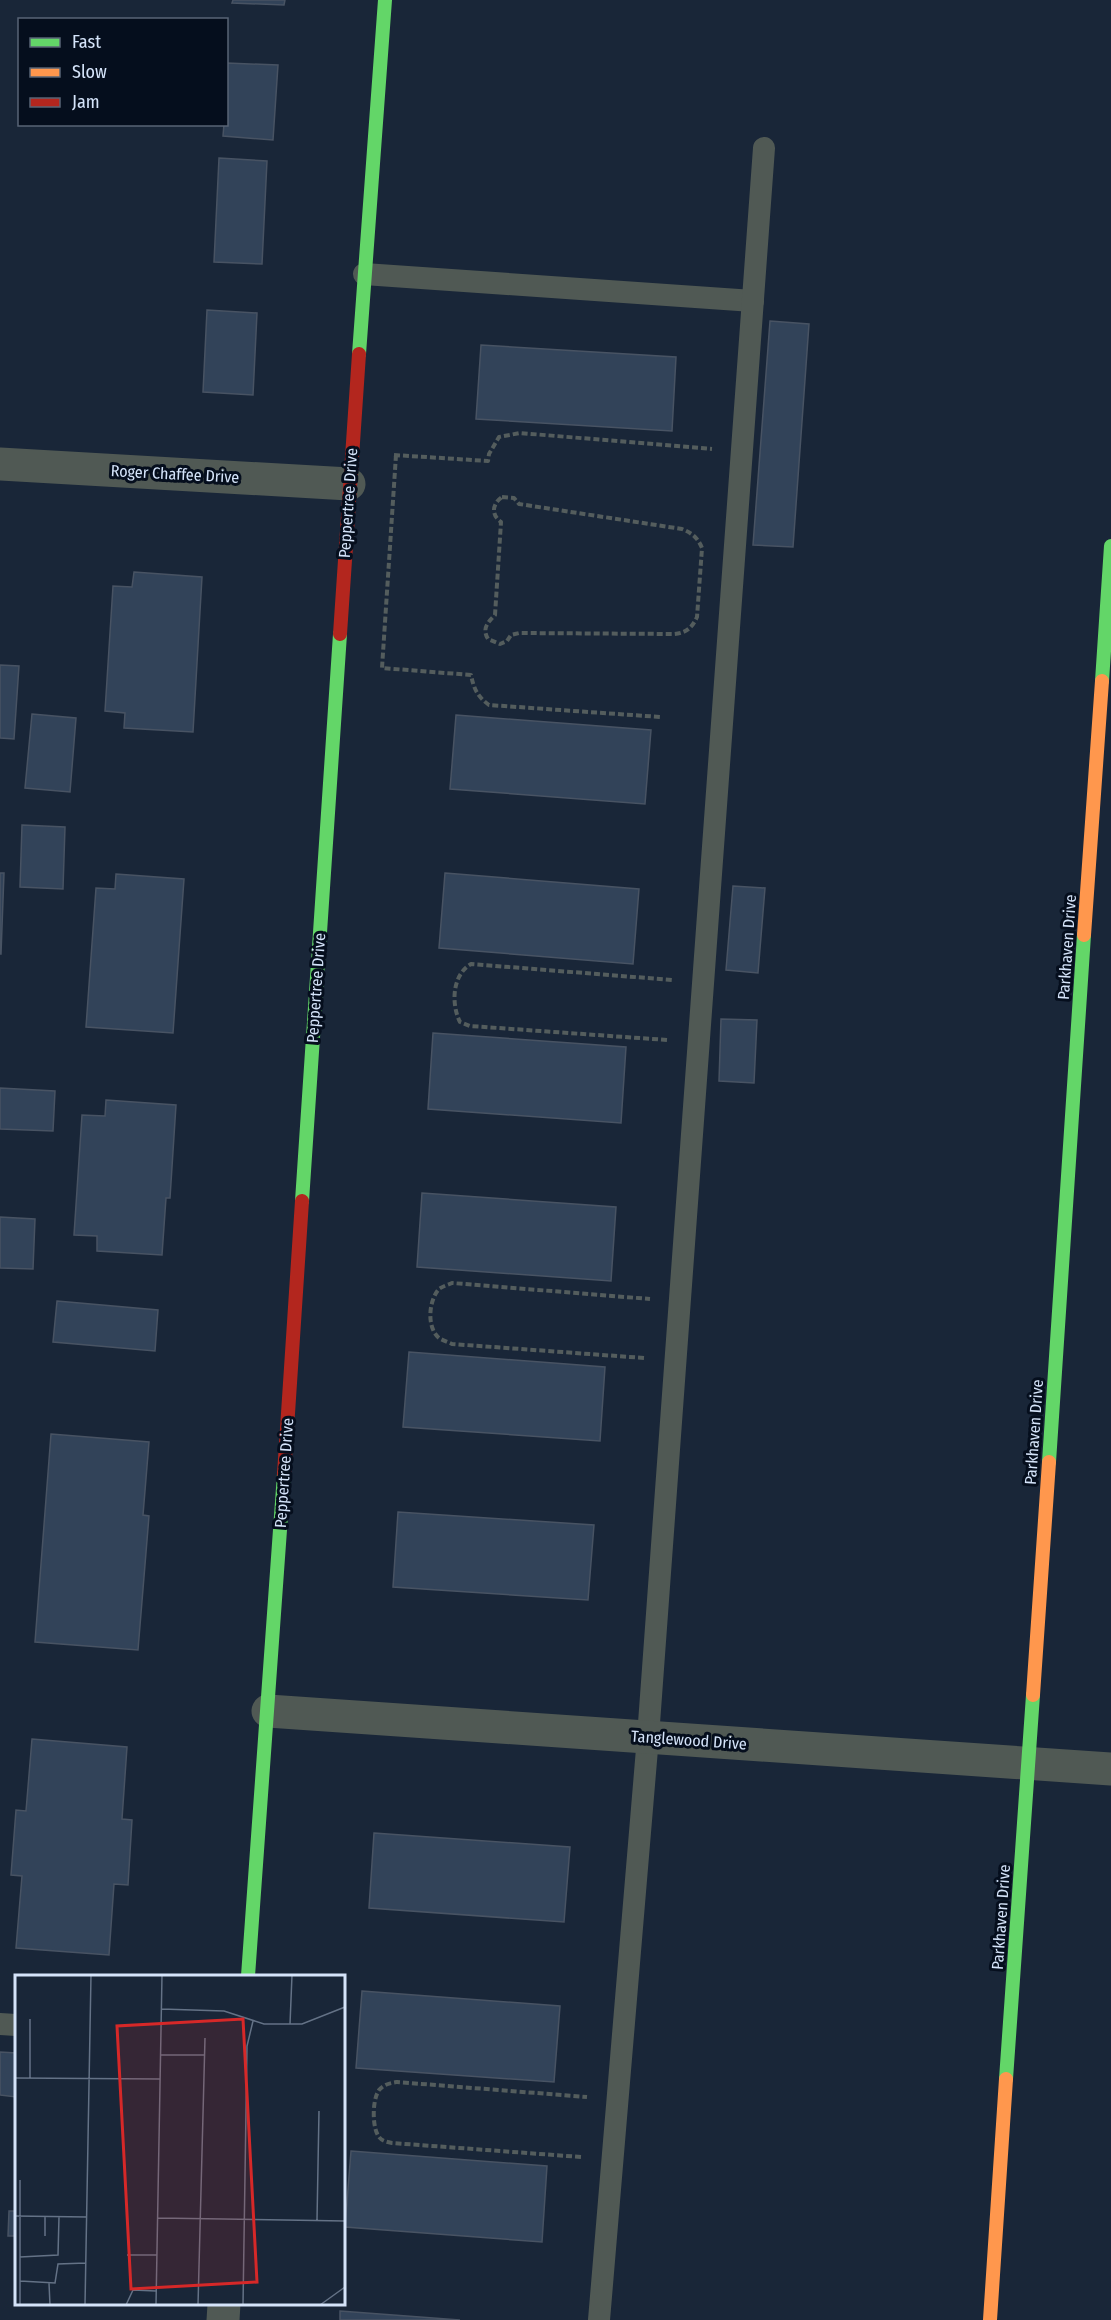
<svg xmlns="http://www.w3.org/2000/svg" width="1111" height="2320" font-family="'Fira Sans Condensed',sans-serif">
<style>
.building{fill:#324359;stroke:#485363;stroke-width:1.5}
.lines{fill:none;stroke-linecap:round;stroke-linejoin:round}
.path{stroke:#545d5d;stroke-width:4;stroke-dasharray:6 3;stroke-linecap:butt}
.lane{stroke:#505954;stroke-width:22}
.street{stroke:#505954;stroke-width:33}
.fast{stroke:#63d668;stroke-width:14}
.slow{stroke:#ff974d;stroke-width:14}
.jam{stroke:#b3261e;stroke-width:14}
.labels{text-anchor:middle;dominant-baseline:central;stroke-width:6;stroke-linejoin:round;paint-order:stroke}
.street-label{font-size:16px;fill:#d5e4fa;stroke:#050e1d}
.inset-road{fill:none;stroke:#647286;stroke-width:1.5}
.view{fill:#d62828;fill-opacity:0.15;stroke:#d62828;stroke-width:3}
.inset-edge{fill:none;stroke:#d5e4fa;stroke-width:3}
</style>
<rect width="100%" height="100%" fill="#192638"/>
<g class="building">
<path d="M233 0H285L284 5 232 3Z"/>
<path d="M227 63 278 65 273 140 223 136 224 124H226Z"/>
<path d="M219 158 267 161 262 264 214 262Z"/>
<path d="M207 310 257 313 253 395 203 392Z"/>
<path d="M770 321 809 324 793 547 753 545Z"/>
<path d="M481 345 676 357 672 431 476 419Z"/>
<path d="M134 572 202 577 193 732 124 728 125 713 105 711 113 586 132 587Z"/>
<path d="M0 665 19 666 14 739 0 738Z"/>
<path d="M32 714 76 718 70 792 25 788Z"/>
<path d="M456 715 651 730 645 804 450 789Z"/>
<path d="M22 825 65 827 63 889 20 887Z"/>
<path d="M0 873H4L1 954H0Z"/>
<path d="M445 873 639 889 633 964 439 948Z"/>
<path d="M116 874 184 879 173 1033 86 1027 96 888 115 889Z"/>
<path d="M733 886 765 888 758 973 726 970Z"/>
<path d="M721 1019 757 1020 754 1083 719 1081Z"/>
<path d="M433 1033 626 1047 621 1123 428 1109Z"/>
<path d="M0 1088 55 1091 53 1131 0 1129Z"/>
<path d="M106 1100 176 1105 170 1198H166L162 1255 97 1251V1236L74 1235 82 1115 105 1116Z"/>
<path d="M422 1193 616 1207 611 1281 417 1267Z"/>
<path d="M0 1217 35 1219 33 1269 0 1268Z"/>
<path d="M57 1301 158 1310 155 1351 53 1342Z"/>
<path d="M409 1352 605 1367 600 1441 403 1427Z"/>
<path d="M51 1434 149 1442 143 1515 149 1516 138 1650 35 1642Z"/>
<path d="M398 1512 594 1525 588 1600 393 1587Z"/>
<path d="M32 1739 127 1747 122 1819 132 1820 128 1885 114 1884 109 1955 16 1948 22 1876 11 1875 16 1810 26 1811Z"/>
<path d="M374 1833 570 1847 564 1922 369 1908Z"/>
<path d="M362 1991 560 2006 554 2082 356 2068Z"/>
<path d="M0 2052 16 2053V2097L0 2095Z"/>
<path d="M351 2151 547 2166 542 2242 345 2227Z"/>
<path d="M9 2211H16V2236H8Z"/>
<path d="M340 2311 460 2320H340Z"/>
</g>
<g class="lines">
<g class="path">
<path d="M394 455 488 461 489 454 499 437 520 433 712 449"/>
<path d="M396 455 382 668 471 675C474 689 477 696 489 705L660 717"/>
<path d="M502 497 514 498 519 504 682 529C692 533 698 538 702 548L697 617C692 628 686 633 674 634L519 633 511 635 507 641 500 644 488 639C482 629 487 623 495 615L501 522C491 515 492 504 502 497Z"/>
<path d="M667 1040 470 1026 460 1022C451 1004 452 975 471 964L672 980"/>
<path d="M644 1358 452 1344C448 1342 442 1340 439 1338 426 1327 429 1300 439 1289 443 1286 448 1285 452 1283L650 1299"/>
<path d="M581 2157 392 2143C387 2142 382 2141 379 2137 372 2128 372 2100 379 2090 384 2084 391 2083 397 2082L587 2097"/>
</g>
<g class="lane">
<path d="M364 274 753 301"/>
<path d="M0 2024 16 2025"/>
<path d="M599 2320 648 1737 764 148"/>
</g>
<g class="street">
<path d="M0 464 349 484"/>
<path d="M268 1711 1111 1769"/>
<path d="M223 2320 224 2304"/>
</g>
<g class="fast">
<path d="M359 354 385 0"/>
<path d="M1102 681 1111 546"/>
<path d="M302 1201 340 634"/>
<path d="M1049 1462 1084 935"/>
<path d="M248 1976 284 1474"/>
<path d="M1006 2079 1033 1695"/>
</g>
<g class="slow">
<path d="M1084 935 1102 681"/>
<path d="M1033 1695 1049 1462"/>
<path d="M990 2320 1006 2079"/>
</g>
<g class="jam">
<path d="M340 634 359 354"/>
<path d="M284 1474 302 1201"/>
</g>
</g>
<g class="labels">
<g class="street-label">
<text transform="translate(175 474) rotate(3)">Roger Chaffee Drive</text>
<text transform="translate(348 503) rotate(-86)">Peppertree Drive</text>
<text transform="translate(1067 947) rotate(-86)">Parkhaven Drive</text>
<text transform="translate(316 988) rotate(-86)">Peppertree Drive</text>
<text transform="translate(1034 1432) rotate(-86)">Parkhaven Drive</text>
<text transform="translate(284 1473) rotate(-86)">Peppertree Drive</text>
<text transform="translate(689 1740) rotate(4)">Tanglewood Drive</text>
<text transform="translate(1001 1917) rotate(-86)">Parkhaven Drive</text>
</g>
</g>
<g transform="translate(15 1975)">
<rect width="330" height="330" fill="#192638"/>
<path class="inset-road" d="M146 34 209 36 249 49H287L330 32M15 44V103M275 49 277 0M145 80H189M0 103 145 104M0 241 72 242M30 242V261M143 243 330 246M302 245 304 136M112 280H142M5 282 43 280 44 242M5 306 40 308 43 289 71 288M34 308 35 330M5 330V205M70 330 76 0M111 330 118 315 141 316M141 330 147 0M183 330 190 63M228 330 232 71 238 46M305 330 330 312"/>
<path class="view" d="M228 44 242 307 116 314 102 51Z"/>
<rect width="330" height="330" class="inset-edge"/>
</g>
<rect x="18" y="18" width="210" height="108" fill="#050e1d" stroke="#586475" stroke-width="1.5"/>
<rect x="30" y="38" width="30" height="9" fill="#63d668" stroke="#586475" stroke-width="1.5"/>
<text x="72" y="48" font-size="18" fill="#d5e4fa">Fast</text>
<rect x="30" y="68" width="30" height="9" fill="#ff974d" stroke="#586475" stroke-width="1.5"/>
<text x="72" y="78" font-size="18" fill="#d5e4fa">Slow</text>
<rect x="30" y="98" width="30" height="9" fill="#b3261e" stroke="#586475" stroke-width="1.5"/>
<text x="72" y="108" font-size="18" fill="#d5e4fa">Jam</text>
</svg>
